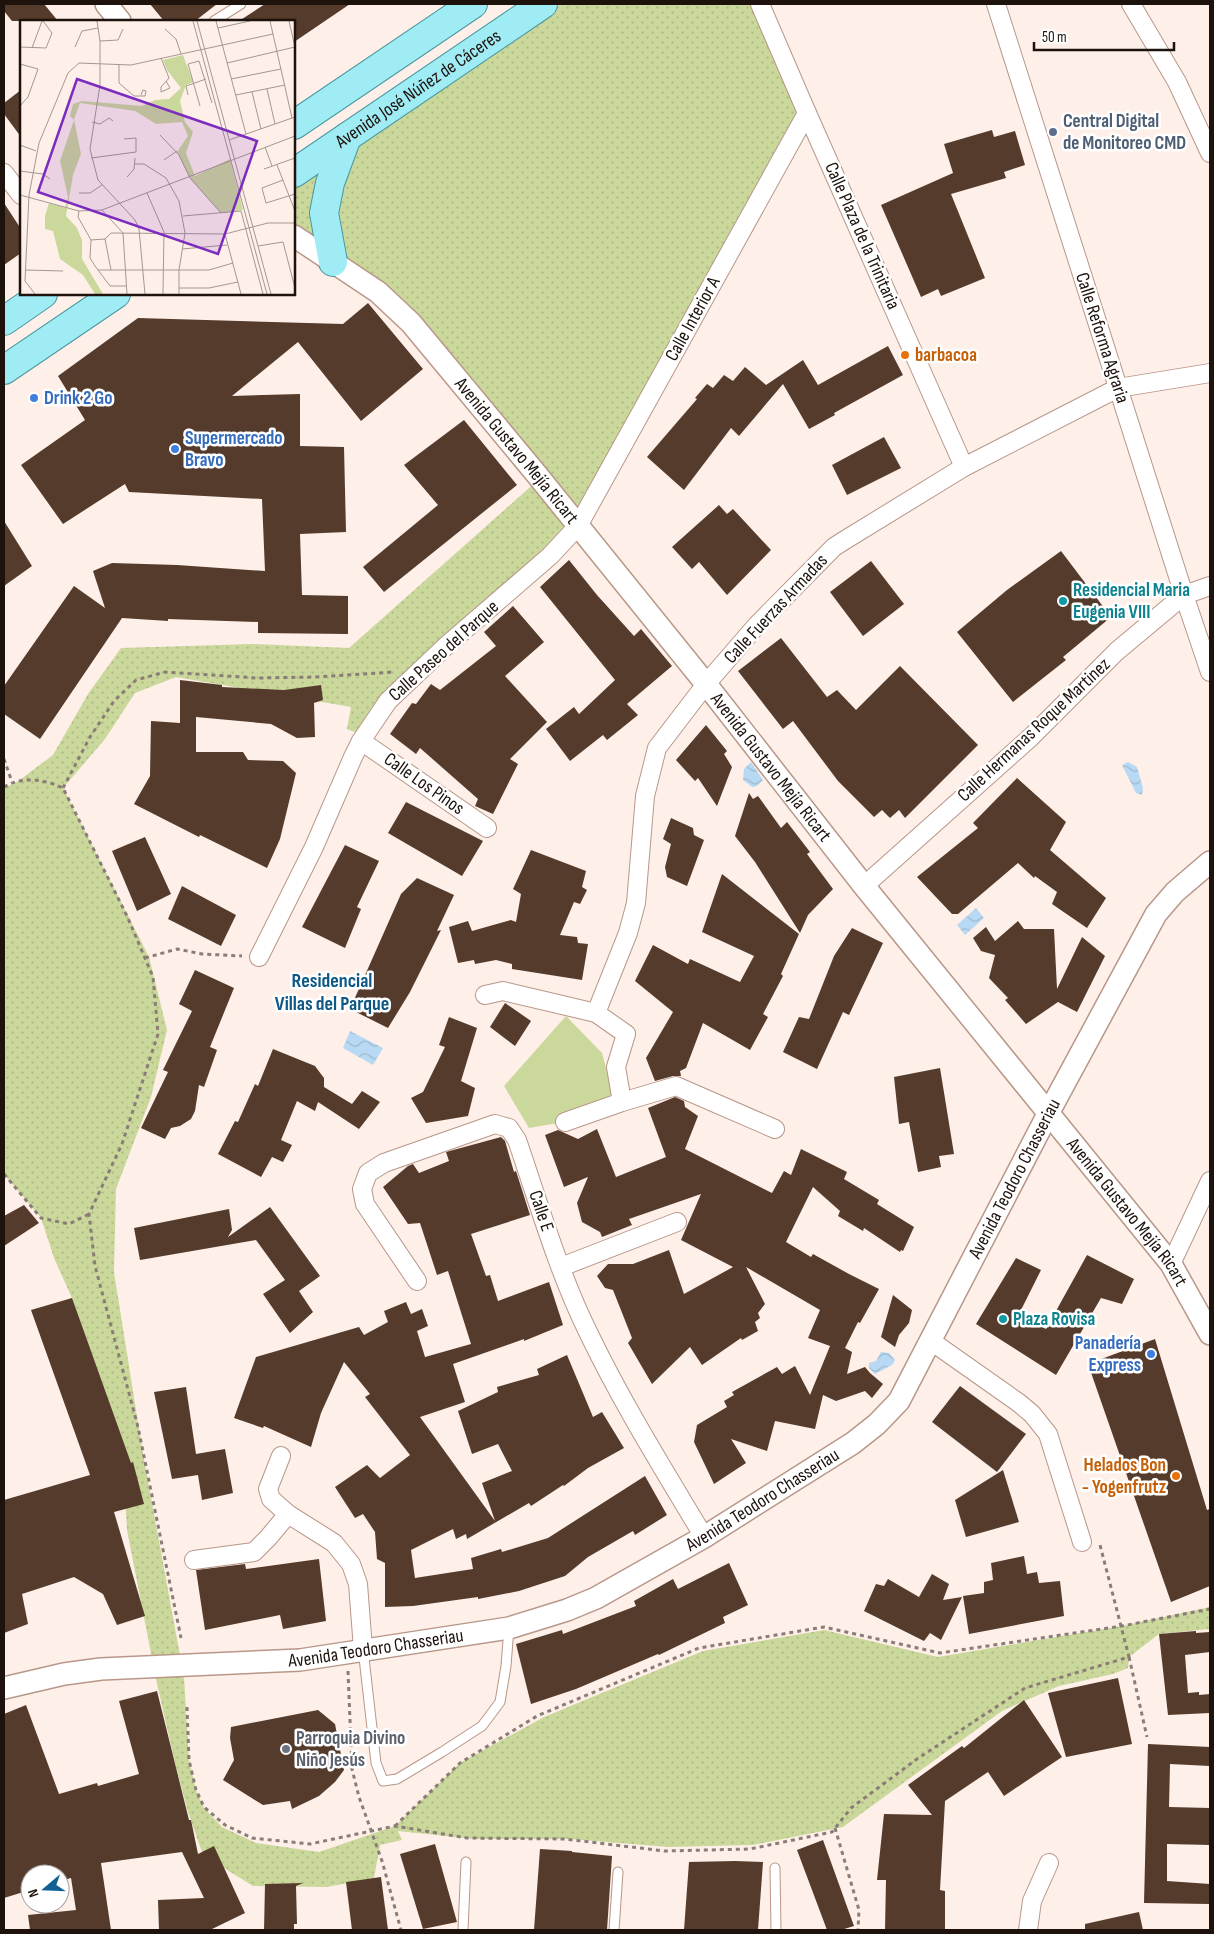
<svg xmlns="http://www.w3.org/2000/svg" width="1214" height="1934" font-family="'Sofia Sans Condensed',sans-serif">
<style>
.grass{fill:#cbd89b}
.park{fill:url(#park-dots)}
.water{fill:url(#water-waves)}
.building{fill:#553b2b}
.lines{fill:none;stroke-linecap:round;stroke-linejoin:round}
.service-casing{stroke:#b89788;stroke-width:11}
.minor-casing{stroke:#b89788;stroke-width:20}
.tertiary-casing{stroke:#b89788;stroke-width:24}
.primary-casing{stroke:#4a989f;stroke-width:30}
.path{stroke:#8a7d77;stroke-width:3;stroke-dasharray:4 4;stroke-linecap:butt}
.service{stroke:#fff;stroke-width:9}
.minor{stroke:#fff;stroke-width:18}
.tertiary{stroke:#fff;stroke-width:21}
.primary{stroke:#a0ecf4;stroke-width:28}
.service-dot{fill:#5c6f8a;stroke:#fff;stroke-width:2}
.food-dot{fill:#e8710a;stroke:#fff;stroke-width:2}
.shop-dot{fill:#3f7fe0;stroke:#fff;stroke-width:2}
.culture-dot{fill:#0f9aa8;stroke:#fff;stroke-width:2}
.worship-dot{fill:#6b7280;stroke:#fff;stroke-width:2}
.labels{text-anchor:middle;dominant-baseline:central;stroke-width:5;stroke-linejoin:round;paint-order:stroke}
.street-label{font-size:19px;fill:#1e120d;stroke:#fff}
.service-label{font-size:19px;font-weight:bold;fill:#4e5e75;stroke:#fff;text-anchor:start}
.food-label{font-size:19px;font-weight:bold;fill:#c56008;stroke:#fff;text-anchor:start}
.shop-label{font-size:19px;font-weight:bold;fill:#366cbe;stroke:#fff;text-anchor:start}
.culture-label{font-size:19px;font-weight:bold;fill:#0d838f;stroke:#fff;text-anchor:start}
.worship-label{font-size:19px;font-weight:bold;fill:#5b616d;stroke:#fff;text-anchor:start}
.neighbourhood-label{font-size:20px;font-weight:bold;fill:#0f5885;stroke:#fff}
.inset-road{fill:none;stroke:#a49791;stroke-width:1}
.view{fill:#7b2cbf;fill-opacity:0.15;stroke:#7b2cbf;stroke-width:2.5}
.inset-edge{fill:none;stroke:#1e120d;stroke-width:2.5}
</style>
<defs>
<pattern id="park-dots" width="8" height="8" patternUnits="userSpaceOnUse" patternTransform="scale(1.25)"><rect width="8" height="8" fill="#cbd89b"/><path d="M2 2h.1M6 6h.1" fill="none" stroke="#aeb884" stroke-width="1.8" stroke-linecap="round"/></pattern>
<pattern id="water-waves" width="16" height="10" patternUnits="userSpaceOnUse" patternTransform="scale(1.25)"><rect width="16" height="10" fill="#b8d9f3"/><path d="M0 5q4-4 8 0t8 0" fill="none" stroke="#9eb9cf"/></pattern>
</defs>
<rect width="100%" height="100%" fill="#feefe9"/>
<path class="grass" d="M566 1016 602 1053 613 1094 566 1116 558 1123 529 1128 504 1086Z"/>
<path class="park" d="M561 4H752L807 113 575 522 365 736 347 729 351 707 176 677 135 693 105 739 63 788 149 957 167 1030 151 1097 116 1189 114 1272 143 1454 184 1677 189 1760 196 1790 204 1808 222 1827 256 1843 319 1852 395 1826 460 1763 544 1717 703 1651 824 1630 938 1657 1122 1626 1210 1607V1629L1159 1634 1129 1657 1128 1668 1113 1674 1059 1686 1002 1711 843 1827 753 1845 668 1847 570 1839H474L398 1831 402 1840 380 1845 374 1878 327 1887 253 1886 203 1855 188 1812 175 1763 156 1679 127 1530 123 1459 72 1298 54 1258 41 1218 4 1174V788L17 782 53 755 88 694 121 648 252 644 349 648 537 481 411 323 294 231V174Z"/>
<g class="water">
<path d="M751 762 763 780 757 786 752 787 743 780 744 769Z"/>
<path d="M1128 762 1137 767 1143 788 1142 795 1136 793 1122 765Z"/>
<path d="M976 908 984 918 965 935 957 925Z"/>
<path d="M350 1031 383 1048 373 1065 343 1048Z"/>
<path d="M881 1352 889 1353 895 1360 892 1365 875 1374 869 1368V1363L876 1361Z"/>
</g>
<g class="building">
<path d="M4 4H44L58 21H12L4 11Z"/>
<path d="M150 4H217L195 21H164Z"/>
<path d="M265 4H350L294 42V21H239Z"/>
<path d="M21 90V137L4 114V103Z"/>
<path d="M992 130 994 137 1015 131 1025 165 1004 172 1006 178 951 194 985 278 941 296 938 289 921 297 881 205 953 173 944 144Z"/>
<path d="M4 203 21 229V253L4 265Z"/>
<path d="M368 303 423 369 361 421 298 342 232 396 300 394V446L344 447 346 532 300 534 302 595 348 596V634L258 633V622L168 619V621L122 618 40 739 4 714V686L74 586 105 608 93 571 112 563 177 565 265 571 262 499 129 492 125 484 63 524 21 465 85 420 58 376 138 318 343 324Z"/>
<path d="M888 346 903 375 834 413 835 415 809 429 783 384 739 436 731 428 684 490 647 457 697 399 695 398 707 384 713 388 724 375 733 381 745 367 766 385 803 360 818 385Z"/>
<path d="M464 420 517 485 384 592 363 567 438 505 404 465Z"/>
<path d="M884 437 901 468 847 495 832 465Z"/>
<path d="M719 505 727 514 733 509 771 550 727 595 699 562 692 569 672 547Z"/>
<path d="M4 521 32 566 4 586Z"/>
<path d="M1061 551 1111 617 1063 657 1066 660 1013 702 957 632 1007 590Z"/>
<path d="M569 560 597 595 634 636 641 629 672 666 627 704 638 715 607 740 603 735 570 761 546 729 574 707 579 714 615 680 540 587Z"/>
<path d="M871 561 904 604 863 636 830 592Z"/>
<path d="M513 606 544 642 505 676 547 722 510 759 518 764 493 814 475 806 478 799 420 748 416 754 390 734 412 703 416 704 431 684 440 690 496 646 484 632Z"/>
<path d="M781 638 827 697 837 690 856 710 900 666 978 745 905 818 899 810 890 818 882 810 874 817 838 781 793 721 783 729 738 671Z"/>
<path d="M180 680 222 685V687L284 690 321 685 323 700 314 703 315 737 297 738 271 724 196 717V752H243L248 760 283 761 296 773 280 839 267 868 200 835 199 837 134 804 150 776 151 721 180 723Z"/>
<path d="M706 725 727 751 724 754 732 767 717 806 698 778 695 781 676 760Z"/>
<path d="M1017 778 1066 822 1050 850 1106 898 1087 928 1052 904 1057 892 1035 876 1034 878 1018 863 958 914H952L917 877 978 828 973 823Z"/>
<path d="M749 793 753 799 758 796 781 828 787 822 810 852 807 854 833 889 808 915 800 933 755 862 735 836Z"/>
<path d="M406 802 483 841 462 876 388 833Z"/>
<path d="M671 818 693 828 694 835 704 840 687 886 667 877 665 867 671 844 663 839Z"/>
<path d="M145 837 171 894 137 911 112 851Z"/>
<path d="M345 845 379 861 357 907 361 909 345 948 302 927Z"/>
<path d="M531 850 586 871 582 887 587 890 580 904 574 902 560 935 577 937 578 943 588 944 582 980 512 969V964L496 960 475 964 474 960 458 963 449 927 468 921 472 931 511 920 516 922 521 894 513 889Z"/>
<path d="M722 874 799 934 781 974 783 976 763 1014 768 1017 750 1050 703 1023 686 1068 680 1071 681 1076H673L655 1081 646 1058 673 1012 635 981 653 945 688 964 690 959 740 982 754 956 702 932Z"/>
<path d="M417 878 454 895 437 931 441 930 410 992 388 1028 350 1009 401 894Z"/>
<path d="M182 886 236 915 221 946 168 919Z"/>
<path d="M1018 921 1024 929H1054L1057 989 1082 937 1105 956 1077 1012 1058 1002 1026 1024 1005 1000 1008 998 989 978 995 955 981 951 973 938 986 927 995 941Z"/>
<path d="M852 928 883 943 849 1015 843 1012 817 1069 783 1052 799 1017 809 1019 834 956Z"/>
<path d="M195 970 234 988 210 1047 217 1050 204 1087 199 1085 195 1111 191 1119 180 1126 171 1128 165 1139 141 1128 168 1072 163 1070 192 1011 179 1004Z"/>
<path d="M505 1003 531 1021 515 1046 490 1027Z"/>
<path d="M449 1017 477 1028 461 1081 475 1088 468 1116 426 1123 411 1098 423 1092 445 1047 439 1045Z"/>
<path d="M273 1049 315 1066 324 1078V1087L352 1104 362 1091 380 1102 359 1129 318 1102 315 1111 297 1101 281 1140 292 1145 283 1162 272 1157 261 1177 218 1154 235 1121 238 1122 255 1084 258 1086Z"/>
<path d="M940 1068 954 1154 939 1156 941 1167 918 1172 909 1122 899 1124 894 1077Z"/>
<path d="M675 1097 684 1101 685 1107 698 1116 685 1149 772 1193 784 1171 791 1175 801 1149 847 1172 844 1179 879 1200 877 1204 914 1227 903 1251 901 1250 900 1252 864 1228 863 1231 838 1216 840 1211 813 1187 786 1242 811 1257 813 1254 849 1274 879 1289 860 1323 858 1322 845 1348 852 1352 847 1374 865 1367 870 1373 883 1384 872 1398 865 1391 836 1401 823 1395 815 1429 775 1421 767 1451 731 1439 746 1463 714 1484 694 1442 697 1425 727 1407 724 1401 734 1395 732 1392 777 1367 782 1374 795 1366 810 1395 830 1346 808 1338 820 1310 746 1267 765 1304 758 1313 760 1318 755 1322 758 1331 742 1340 741 1338 702 1365 690 1347 652 1384 628 1343 632 1338 613 1290 605 1288 597 1276 608 1264H633L669 1250 684 1294 733 1267 681 1240 701 1194 629 1219 632 1225 602 1237 600 1232 582 1222 577 1203 588 1177 564 1187 545 1135 558 1130 578 1139 597 1129 616 1177 666 1157 648 1108Z"/>
<path d="M501 1137 505 1141 514 1172 516 1171 530 1215 471 1234 486 1276 490 1275 498 1301 549 1282 563 1325 524 1341V1339L453 1364 465 1402 420 1417 495 1521 482 1483 512 1471 498 1444 472 1454 458 1411 498 1392 497 1387 539 1375 537 1369 567 1355 593 1417 602 1412 624 1448 588 1468 564 1486 563 1485 531 1506 529 1503 467 1539 466 1534 456 1539 453 1529 411 1550 415 1578 473 1569 471 1558 501 1549 502 1552 548 1538 645 1476 667 1515 635 1535 633 1531 588 1557 565 1576 519 1591 478 1599V1597L413 1606 385 1607V1563L377 1559 375 1532 363 1514 355 1518 335 1487 367 1465 380 1478 410 1455 365 1397 370 1394 344 1362 321 1413 311 1447 264 1426 263 1428 234 1418 256 1357 359 1327 364 1335 388 1322 384 1311 406 1302 411 1314 422 1309 428 1326 417 1331 425 1357 471 1344 448 1271 437 1275 420 1223 408 1224 383 1187 408 1166 413 1164 419 1173 449 1161 446 1152Z"/>
<path d="M24 1205 39 1223 4 1246V1216Z"/>
<path d="M270 1207 320 1276 299 1291 313 1312 290 1333 263 1294 285 1280 256 1240 140 1260 134 1228 229 1209 232 1230 228 1237Z"/>
<path d="M1087 1255 1134 1279 1122 1304 1101 1298 1056 1375 976 1324 1016 1258 1041 1270 1019 1314 1046 1329Z"/>
<path d="M893 1295 912 1310 909 1323 899 1335 895 1347 881 1337Z"/>
<path d="M72 1298 131 1463 133 1462 144 1504 114 1512 145 1616 117 1625 103 1594 74 1577 22 1594 28 1624 4 1633V1500L90 1475 31 1310Z"/>
<path d="M1155 1339 1207 1510 1210 1509V1586L1171 1602 1088 1364Z"/>
<path d="M960 1386 1026 1434 997 1472 932 1422Z"/>
<path d="M186 1387 196 1454 225 1449 233 1493 202 1500 198 1475 172 1479 154 1392Z"/>
<path d="M1003 1470 1019 1522 966 1537 955 1500Z"/>
<path d="M1024 1556 1027 1574 1037 1572 1039 1583 1060 1581 1064 1616 969 1634 963 1596 984 1593V1582L993 1580 991 1563Z"/>
<path d="M319 1559 326 1621 283 1629 280 1615 205 1630 196 1570 245 1564 246 1569Z"/>
<path d="M729 1563 748 1605 723 1617 725 1623 659 1655 658 1654 576 1689 531 1704 516 1644 562 1630 563 1634 636 1606 634 1601 673 1579 678 1589Z"/>
<path d="M932 1574 949 1584 943 1600 962 1597 941 1640 930 1633 924 1641 864 1611 876 1584 884 1586 888 1579 919 1597Z"/>
<path d="M1196 1631V1633L1210 1632V1652L1185 1655 1188 1693 1199 1692V1695L1210 1694V1713L1168 1715 1159 1634Z"/>
<path d="M1118 1678 1132 1744 1066 1757 1048 1693Z"/>
<path d="M157 1691 189 1820H191L198 1854 214 1846 245 1913 210 1930H159L158 1900 204 1898 182 1852 101 1863 111 1930H30L28 1915 76 1910 71 1878 60 1881V1874H30V1890L4 1898V1714L26 1705 59 1794 97 1783 98 1786 139 1774 119 1701Z"/>
<path d="M1024 1700 1062 1757 1004 1796 988 1772 945 1801 940 1890 945 1891V1930H885L886 1880H877L884 1814 932 1815 908 1785 962 1746 964 1748Z"/>
<path d="M318 1710 335 1724 344 1770 335 1782 319 1796 292 1809 290 1801 263 1805 223 1780 234 1760 230 1738 231 1727Z"/>
<path d="M1148 1744 1210 1747V1766L1170 1764 1169 1807 1210 1808V1845L1167 1844V1881L1210 1884V1904L1144 1903Z"/>
<path d="M823 1840 854 1926 841 1930H827L797 1850Z"/>
<path d="M435 1844 457 1922 423 1929 400 1854Z"/>
<path d="M540 1849 572 1851V1852L612 1856 607 1930H534Z"/>
<path d="M735 1861 763 1862 758 1930H684L689 1862Z"/>
<path d="M381 1877 388 1930H352L346 1882Z"/>
<path d="M303 1883 296 1886 297 1924H294V1930H264L265 1884Z"/>
<path d="M1139 1912 1143 1930H1085V1924Z"/>
</g>
<g class="lines">
<g class="service-casing">
<g id="service">
<path d="M214 21 241 4"/>
<path d="M363 1649 376 1763 383 1781 397 1779 442 1752 482 1726 500 1702 506 1666 509 1628"/>
<path d="M775 1868 776 1930"/>
<path d="M463 1930 466 1862"/>
<path d="M614 1930 618 1872"/>
</g>
</g>
<g class="minor-casing">
<g id="minor">
<path d="M760 4 807 113 964 467"/>
<path d="M996 4 1184 595 1210 672"/>
<path d="M1131 4 1177 82 1210 153"/>
<path d="M4 173 21 195"/>
<path d="M361 741 487 828"/>
<path d="M864 886 1031 737 1117 651 1184 595 1210 586"/>
<path d="M259 957 314 847 353 757 361 741 388 701 447 645 550 556 578 526 807 113"/>
<path d="M485 995 503 991 596 1013"/>
<path d="M622 1102 616 1067 626 1034 596 1013 628 933 636 903 645 796 657 748 706 684 757 625 834 547 845 540 964 467 1118 388 1210 373"/>
<path d="M565 1122 622 1102 676 1086 775 1129"/>
<path d="M1171 1264 1210 1181"/>
<path d="M561 1267 677 1222"/>
<path d="M417 1281 365 1204 362 1189 368 1173 384 1163 495 1124 509 1128 517 1140C539 1204 558 1271 588 1332 622 1403 664 1470 704 1537"/>
<path d="M931 1341 1019 1403 1032 1414 1048 1434 1082 1542"/>
<path d="M281 1456 268 1489 271 1499 288 1514 334 1543 351 1564 358 1584 363 1649"/>
<path d="M194 1560 254 1552 268 1538 288 1514"/>
<path d="M1028 1930 1032 1901 1049 1863"/>
</g>
</g>
<g class="tertiary-casing">
<g id="tertiary">
<path d="M106 4 120 21"/>
<path id="s1" d="M294 236 378 292 411 323 538 476 706 684 864 886 1171 1264 1210 1334"/>
<path id="s2" d="M4 1688 64 1674 101 1669 300 1660 509 1628 567 1610 596 1598 704 1537 853 1443 877 1424 899 1401 1049 1112 1156 914 1175 892 1210 862"/>
</g>
</g>
<g class="primary-casing">
<g id="primary">
<path d="M294 125 473 4"/>
<path id="s3" d="M294 173 543 4"/>
<path d="M333 262 324 213 330 183 347 137"/>
<path d="M4 321 43 294"/>
<path d="M4 370 116 294"/>
</g>
</g>
<g class="path">
<path d="M4 759 12 782"/>
<path d="M4 787C22 776 44 779 63 788L127 916 153 977 158 1034 122 1144 89 1214 95 1266 138 1427 181 1638"/>
<path d="M63 788 90 737 114 701 136 680 165 672 257 678 316 677 393 672"/>
<path d="M145 958 177 949 202 954 242 956"/>
<path d="M4 1174 41 1218 69 1224 89 1214"/>
<path d="M1129 1657 1147 1737"/>
<path d="M348 1671 352 1769 359 1797 382 1861 401 1930"/>
<path d="M187 1707 189 1760 196 1790 204 1807 225 1825 252 1838 310 1844 395 1826 467 1838 565 1839 664 1851 750 1849 832 1832 851 1808 917 1759 1025 1688 1129 1657 1100 1545"/>
<path d="M395 1826 460 1763 537 1716 699 1648 824 1627 940 1653 1122 1626 1210 1609"/>
<path d="M835 1828 859 1910 858 1930"/>
</g>
<use href="#service" class="service"/>
<use href="#minor" class="minor"/>
<use href="#tertiary" class="tertiary"/>
<use href="#primary" class="primary"/>
</g>
<circle class="service-dot" cx="1053" cy="132" r="5"/>
<g class="food-dot">
<circle cx="905" cy="355" r="5"/>
<circle cx="1176" cy="1476" r="5"/>
</g>
<g class="shop-dot">
<circle cx="34" cy="398" r="5"/>
<circle cx="175" cy="449" r="5"/>
<circle cx="1151" cy="1354" r="5"/>
</g>
<g class="culture-dot">
<circle cx="1063" cy="601" r="5"/>
<circle cx="1003" cy="1319" r="5"/>
</g>
<circle class="worship-dot" cx="286" cy="1749" r="5"/>
<g class="labels">
<g class="street-label">
<text stroke="none"><textPath href="#s3" startOffset="150">Avenida José Núñez de Cáceres</textPath></text>
<text transform="translate(862 236) rotate(66)">Calle Plaza de la Trinitaria</text>
<text transform="translate(693 319) rotate(-61)">Calle Interior A</text>
<text transform="translate(1102 338) rotate(72)">Calle Reforma Agraria</text>
<text stroke="none"><textPath href="#s1" startOffset="312">Avenida Gustavo Mejía Ricart</textPath></text>
<text transform="translate(776 609) rotate(-47)">Calle Fuerzas Armadas</text>
<text transform="translate(444 651) rotate(-42)">Calle Paseo del Parque</text>
<text transform="translate(1034 730) rotate(-43)">Calle Hermanas Roque Martinez</text>
<text stroke="none"><textPath href="#s1" startOffset="718">Avenida Gustavo Mejía Ricart</textPath></text>
<text transform="translate(424 784) rotate(35)">Calle Los Pinos</text>
<text stroke="none"><textPath href="#s2" startOffset="1215">Avenida Teodoro Chasseriau</textPath></text>
<text transform="translate(541 1211) rotate(71)">Calle E</text>
<text stroke="none"><textPath href="#s1" startOffset="1288">Avenida Gustavo Mejía Ricart</textPath></text>
<text stroke="none"><textPath href="#s2" startOffset="795">Avenida Teodoro Chasseriau</textPath></text>
<text stroke="none"><textPath href="#s2" startOffset="375">Avenida Teodoro Chasseriau</textPath></text>
</g>
<g class="service-label">
<text x="1063" y="121">Central Digital<tspan x="1063" dy="22">de Monitoreo CMD</tspan></text>
</g>
<g class="food-label">
<text x="915" y="355">barbacoa</text>
<text x="1166" y="1465" text-anchor="end">Helados Bon<tspan x="1166" dy="22">- Yogenfrutz</tspan></text>
</g>
<g class="shop-label">
<text x="44" y="398">Drink 2 Go</text>
<text x="185" y="438">Supermercado<tspan x="185" dy="22">Bravo</tspan></text>
<text x="1141" y="1343" text-anchor="end">Panadería<tspan x="1141" dy="22">Express</tspan></text>
</g>
<g class="culture-label">
<text x="1073" y="590">Residencial Maria<tspan x="1073" dy="22">Eugenia VIII</tspan></text>
<text x="1013" y="1319">Plaza Rovisa</text>
</g>
<g class="worship-label">
<text x="296" y="1738">Parroquia Divino<tspan x="296" dy="22">Niño Jesús</tspan></text>
</g>
<g class="neighbourhood-label">
<text x="332" y="981">Residencial<tspan x="332" dy="23">Villas del Parque</tspan></text>
</g>
</g>
<g transform="translate(20 20)">
<rect width="275" height="275" fill="#feefe9"/>
<path d="M163 35 173 62 166 65 160 81 165 102 173 112 166 133 175 156 210 139 223 190 201 193 170 158 157 132 168 116 162 102 136 104 115 91 60 83 54 99 61 134 53 155 46 196 57 208 62 220V239L83 274H75L63 255 40 239 33 211 25 209V196L29 183 45 188 48 177 40 141 54 100 50 96 53 84 62 81 122 86 135 80 149 79 161 68 147 50 143 40Z" fill="#cbd89b"/>
<path class="inset-road" d="M77 1 80 21V65L70 129 78 160 115 200 119 209 125 274M173 1 247 274M177 1 251 274M196 1 226 114M250 1 272 98M269 1 275 27M198 8 230 1M145 9 156 19 161 34M80 21 98 20 103 9M0 27 26 28 32 13 23 1M55 27 62 11 78 8M12 28 22 1M141 38 149 58 141 67V72L150 68 146 61M207 43 275 27M0 44 18 49 8 77 0 86M99 45V63L114 76H125L126 71 123 70 121 75M211 59 261 49M247 69 255 104M232 72 241 109M168 75 166 66 186 59M216 75 265 65M180 86 168 44 179 41 192 83M72 102 80 104 89 98 93 101M140 115 159 135 170 158 201 193M209 120 275 97M0 125 16 131M245 127 252 146M71 138 116 132V118L104 119M144 140 157 131M115 144H124L146 158 159 181 165 213 159 250V274M257 145 275 191M244 149 275 138M0 151 23 154 30 159M107 157 114 149 115 138M263 160 242 168 246 183 275 174M59 173H70L82 165M127 173 144 212 143 274M0 175 59 191 82 190 275 116M82 190 103 213 107 274M59 191 58 197 71 220 70 238 75 246 90 266H107M221 191 243 274M163 196 221 191M205 214 221 274M85 219 91 250M71 220 85 219 91 213 205 214 248 203H275M238 226 263 222 275 268M162 229 207 225M5 250 43 251M78 250H189L213 243M159 268H189L218 262M15 274 5 261 9 175 19 123 48 53 59 43 111 45 253 14"/>
<path class="view" d="M57 59 237 121 198 234 18 172Z"/>
<rect width="275" height="275" class="inset-edge"/>
</g>
<rect width="1214" height="1934" fill="none" stroke="#1e120d" stroke-width="10"/>
<g transform="translate(45 1889) rotate(251)"><circle r="24" fill="#ffffff" stroke="#a5a09e"/>
<path d="M0-4L9 19L0 12L-9 19Z" fill="#106193"/>
<text y="-8" font-size="14" font-weight="bold" text-anchor="middle" fill="#1e120d">N</text>
</g>
<path d="M1034 42v8h140v-8" fill="none" stroke="#1e120d" stroke-width="2.5"/>
<text x="1042" y="42" font-size="15" fill="#1e120d" stroke="#ffffff" stroke-width="4" paint-order="stroke">50 m</text>
</svg>
